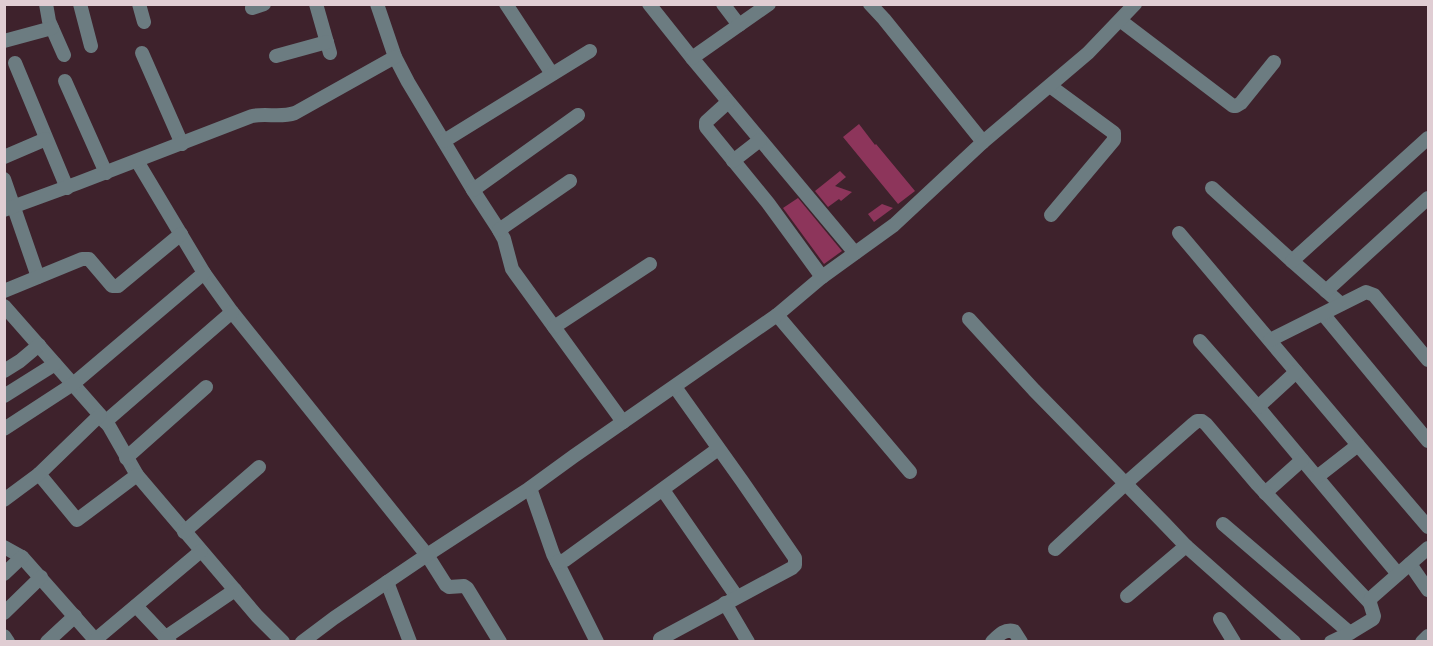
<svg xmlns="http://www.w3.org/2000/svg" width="1433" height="646" font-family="Lato,sans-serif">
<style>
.building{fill:#8d355b}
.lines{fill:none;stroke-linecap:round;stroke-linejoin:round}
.minor{stroke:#6c7c81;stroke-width:14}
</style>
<rect width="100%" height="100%" fill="#3e222c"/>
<g class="building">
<path d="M859 124 875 145 876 144 915 191 898 204 843 137Z"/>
<path d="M840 171 846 177 835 186 852 192 841 201 839 199 828 207 815 191Z"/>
<path d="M798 198 842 251 824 264 783 208Z"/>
<path d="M882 204 893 208 874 222 868 214Z"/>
</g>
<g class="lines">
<g class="minor">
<path d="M46 4 49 21 64 55"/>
<path d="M80 4 91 46"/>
<path d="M139 4 144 22"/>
<path d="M316 4 330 53"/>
<path d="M377 4 395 57 408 82 473 190 499 230 504 239 512 269 623 422"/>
<path d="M506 4 552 74"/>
<path d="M649 4 692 58 855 253"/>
<path d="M723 4 739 25"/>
<path d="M870 4 884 19 983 142"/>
<path d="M252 8 264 4"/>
<path d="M1121 21 1233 106H1236L1241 103 1274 62"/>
<path d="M4 41 52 28"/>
<path d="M142 53 182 144"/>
<path d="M276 56 327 42"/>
<path d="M692 58 769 4"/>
<path d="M15 63 67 188"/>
<path d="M65 81 106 173"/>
<path d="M1050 86 1114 133V140L1051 215"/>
<path d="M728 102 706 122V127L768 203 822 277"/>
<path d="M444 141 590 51"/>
<path d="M4 157 46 139"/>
<path d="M137 161 204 273 232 312 427 555 446 585 449 587 464 586 467 588 500 642"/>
<path d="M733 161 760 140"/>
<path d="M4 179 38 277"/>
<path d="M1212 188 1292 261 1341 304"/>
<path d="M473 190 578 115"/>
<path d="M4 210 78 183 252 116C267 113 280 118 295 113L395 57"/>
<path d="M499 230 570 181"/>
<path d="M1179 233 1358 445 1428 527"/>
<path d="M1292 261 1428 138"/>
<path d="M4 291 82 259H89L112 286H118L181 234"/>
<path d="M1326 291 1428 198"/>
<path d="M4 306 100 415 109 426 137 475 257 616 283 642"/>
<path d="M1323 314 1428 441"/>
<path d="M777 315 910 472"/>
<path d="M969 319 1034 390 1165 524 1186 546 1294 642"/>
<path d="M554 327 650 264"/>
<path d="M1270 340 1366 292 1374 295 1428 360"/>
<path d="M1200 341 1258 407 1398 574"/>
<path d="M4 371 20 361 39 345"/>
<path d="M4 396 55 364"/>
<path d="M1258 407 1296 372"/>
<path d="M105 422 232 312"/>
<path d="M4 429 73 384 204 273"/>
<path d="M126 458 206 387"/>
<path d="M39 474 77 520 137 475"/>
<path d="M1317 477 1358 445"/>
<path d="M530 488 553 554 597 642"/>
<path d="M663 490 737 597"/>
<path d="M1265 493 1302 460"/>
<path d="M4 500 39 474 100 415"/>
<path d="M1223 524 1350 633"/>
<path d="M184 532 259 467"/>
<path d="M4 547 22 557 97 642"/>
<path d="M1055 549 1125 484 1192 425 1197 421H1202L1206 424 1257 484 1370 603"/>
<path d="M557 562 565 560 718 449"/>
<path d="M1410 564 1428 590"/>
<path d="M4 574 22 557"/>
<path d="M387 582 410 642"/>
<path d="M1127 596 1186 546"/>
<path d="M725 603 748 642"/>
<path d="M136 606 170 642"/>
<path d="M4 613 41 577"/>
<path d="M1220 619 1234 642"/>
<path d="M4 636 8 642"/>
<path d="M166 637 235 590"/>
<path d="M660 639 792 568 795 565V558L742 481 675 387"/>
<path d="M95 640 201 551"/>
<path d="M47 642 75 616"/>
<path d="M302 642 334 618 427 555 530 488 574 456 777 315 822 277 894 225 983 142 1088 53 1135 4"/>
<path d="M992 642C999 635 1004 629 1014 631L1021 642"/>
<path d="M1331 642 1350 633 1373 619 1374 616 1370 603 1371 598 1428 548"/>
<path d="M1422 642 1428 636"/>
</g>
</g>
<rect width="1433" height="646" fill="none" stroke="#e0cdd3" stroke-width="12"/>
</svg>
